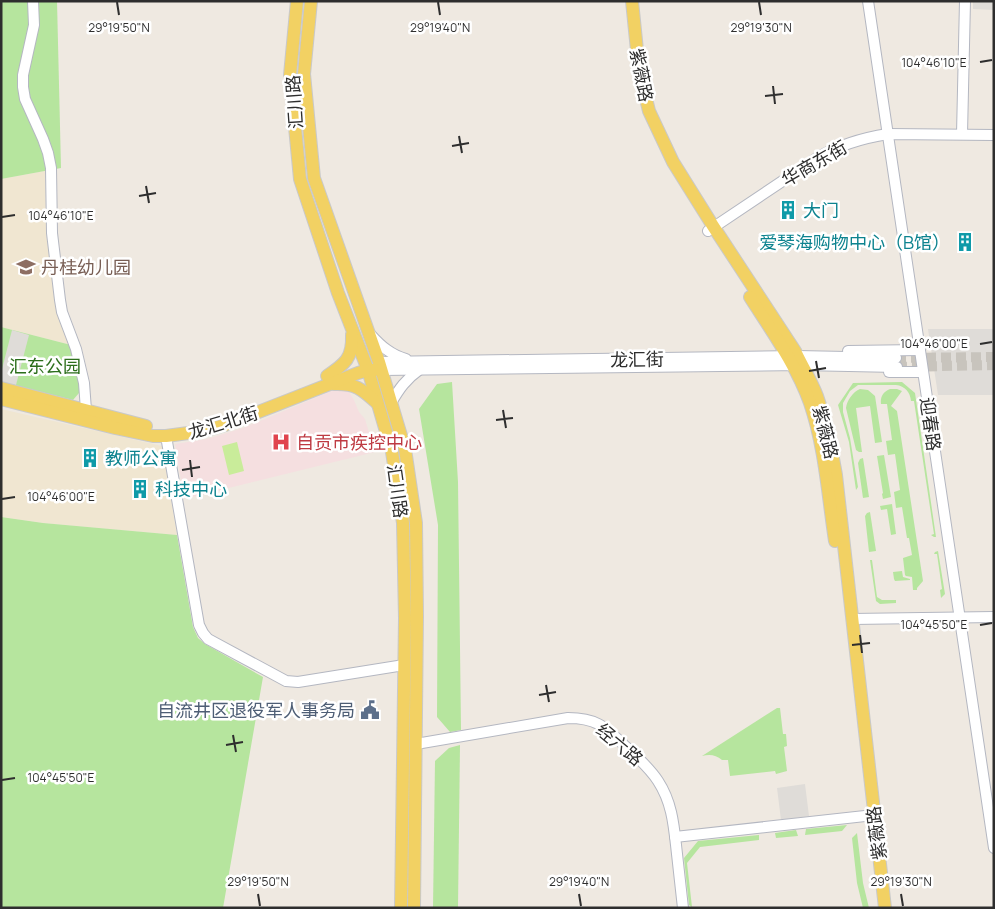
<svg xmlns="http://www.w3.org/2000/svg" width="995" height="909" font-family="Manrope,'Noto Sans SC',sans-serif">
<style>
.education{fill:#f0e6d1}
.medical{fill:#f5dfe0}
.green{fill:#b6e59e}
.pitch{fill:#c9ec9a}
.plaza{fill:#dfdcd8}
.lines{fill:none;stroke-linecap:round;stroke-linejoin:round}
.minor-tunnel{stroke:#c8c4bd;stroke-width:10;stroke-dasharray:10 5;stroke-linecap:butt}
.minor-casing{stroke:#b4b7c1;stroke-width:12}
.major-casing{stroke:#c9c9c9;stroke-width:14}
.minor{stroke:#fff;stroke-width:10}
.major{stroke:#f2d163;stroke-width:12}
.ticks{fill:none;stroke:#2e2e2e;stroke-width:2}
.labels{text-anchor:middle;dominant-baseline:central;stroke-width:5;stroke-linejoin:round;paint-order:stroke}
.street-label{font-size:18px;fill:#2e2e2e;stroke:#fff}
.culture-label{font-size:18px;fill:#0d838f;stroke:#fff;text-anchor:start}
.education-label{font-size:18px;fill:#785e54;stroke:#fff;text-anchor:start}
.park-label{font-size:18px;fill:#2c6e1b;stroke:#fff}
.health-label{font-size:18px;fill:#be3a42;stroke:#fff;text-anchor:start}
.service-label{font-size:18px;fill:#4e5e75;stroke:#fff;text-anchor:end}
.ticks-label{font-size:12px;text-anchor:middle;fill:#2e2e2e;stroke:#fff;stroke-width:5;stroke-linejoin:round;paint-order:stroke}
</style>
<rect width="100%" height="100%" fill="#efe9e1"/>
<g class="education">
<path d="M45 171 46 234 55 301 58 312 71 345 1 327V179Z"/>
<path d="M1 409 162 446 177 535 43 523 1 517Z"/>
</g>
<path class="medical" d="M341 387 347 389 354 400 359 412 365 419 375 452 184 499 175 444 207 439 243 428Z"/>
<g class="green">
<path d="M1 1H57L61 168 1 179Z"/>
<path d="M1 327 71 345 79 384V393L73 400 1 382Z"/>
<path d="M452 382 458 482 461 730 450 732 437 717 438 525 419 409 437 384Z"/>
<path d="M902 382 915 393 936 537H934L931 535 934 534 914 401H911C910 392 905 386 896 385H858L850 391 843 403V412L850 438 856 475 858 487 856 490 849 442 838 405 853 383Z"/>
<path d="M860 389 868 390 875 396 882 442 875 443 870 406 856 408 862 452H859L856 450 846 408C847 400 853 392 860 389Z"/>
<path d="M890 389H897L902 391 891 406 897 411 923 581 917 588V590H913L912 577 906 576 905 575 903 558 912 555 909 538H907L902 507 896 508 894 492 900 490 895 454 888 455 886 441 892 440 887 404H881C880 397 883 392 890 389Z"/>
<path d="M884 455 891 497 883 499 882 494 883 493 877 456Z"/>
<path d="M863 458 869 497 863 498 858 463 860 459Z"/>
<path d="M892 504 896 534 891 535 887 509 881 510 880 506Z"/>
<path d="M870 512 876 551 869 552 865 516 867 513Z"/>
<path d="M1 517 43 523 177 535 193 627 198 638 205 644 263 677 223 908H1Z"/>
<path d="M938 551 945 594 941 598 940 590 942 589 937 554H934L935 552Z"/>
<path d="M870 560H872L877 597 882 600H896V603L880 604 876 601Z"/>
<path d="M902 571 903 577 910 579V580L895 581 894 579 893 572Z"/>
<path d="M777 708H780L783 734H786L787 746 784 747 787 771 776 774 775 771 730 776 728 760H722C716 755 710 754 702 756Z"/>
<path d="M460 745 458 908H433L435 761 449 748Z"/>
<path d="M847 825 842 831 805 835 806 829Z"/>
<path d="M796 830 798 836 776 838 775 833Z"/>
<path d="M857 833 863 883 869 908H863L857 883 852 838Z"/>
<path d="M759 835V840L700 847 687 863 692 907 689 905 684 858 698 841Z"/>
</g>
<path class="pitch" d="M237 442 244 471 229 475 222 446Z"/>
<g class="plaza">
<path d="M973 1H994V10L973 9Z"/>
<path d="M928 329H994V395H938Z"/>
<path d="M12 330 29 335 16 385 1 382V373Z"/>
<path d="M805 784 809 816 781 820 777 788Z"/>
</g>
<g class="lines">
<g class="minor-tunnel">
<path d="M896 358 994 357"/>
<path d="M897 367 994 365"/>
</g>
<g class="minor-casing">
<g id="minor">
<path d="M33 1 34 25 23 75V87L25 99 43 139 48 153 51 168 52 233 60 300 62 312 76 349 84 383 86 410"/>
<path d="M868 1 994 848"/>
<path d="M962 134 965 1"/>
<path d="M708 231 817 158C839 145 862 138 888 134L994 135"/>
<path d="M371 335C381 346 391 355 406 359"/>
<path d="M848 351 920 350"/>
<path d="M379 362 797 356 896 358"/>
<path d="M381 370 801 365 897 367"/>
<path d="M889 372H923"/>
<path d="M391 403C399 389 406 379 419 370"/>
<path d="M166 436 199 625 203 633 208 639 286 681 298 682 404 665"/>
<path d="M852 619 994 617"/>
<path d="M416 744 568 718C596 718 604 726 624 745 636 756 649 767 658 781 673 804 674 828 677 854 679 872 681 890 683 908"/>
<path d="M675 837 874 815"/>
</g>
</g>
<g class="major-casing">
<g id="major">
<path d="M297 1 290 75 300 179 338 293 368 370 392 452 403 523 405 618 401 908"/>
<path d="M311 1 304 74 314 178 379 362 405 449 416 523 417 616 414 908"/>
<path d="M632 1 639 70 649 111 673 162 713 226 795 351C802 366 811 380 817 396 827 423 831 447 836 475L885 908"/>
<path d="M750 297C771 330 797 366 810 403 825 447 828 495 835 541"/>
<path d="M327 376C345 364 353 358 352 335"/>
<path d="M334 384C355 383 362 389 377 403"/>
<path d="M1 388 146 426"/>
<path d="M1 399 115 428 153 436H166L203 431 225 425 358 373 368 370H375"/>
</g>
</g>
<use href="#minor" class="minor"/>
<use href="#major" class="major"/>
</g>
<path class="ticks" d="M117 2 119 15M438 2 440 15M759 2 761 15M980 62 992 60M773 86 775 104M765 96 783 94M459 136 462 153M452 146 469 143M146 186 149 203M139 196 156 193M2 217 15 215M980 344 992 342M816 361 819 378M809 371 826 368M503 410 506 428M496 420 513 418M190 460 192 477M182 470 200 467M2 499 15 497M980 625 992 623M860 635 862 653M852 645 870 643M546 685 549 702M539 695 556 692M233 735 236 752M226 745 243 742M2 780 15 778M258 894 260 906M579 894 581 906M901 894 903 906"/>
<defs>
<g id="building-bare" transform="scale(1.5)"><path d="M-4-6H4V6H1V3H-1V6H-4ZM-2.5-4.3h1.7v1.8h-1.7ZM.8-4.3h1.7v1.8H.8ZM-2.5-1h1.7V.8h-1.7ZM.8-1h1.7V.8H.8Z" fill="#0f9aa8" stroke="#fff" stroke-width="2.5" paint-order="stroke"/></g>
<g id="school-bare" transform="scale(1.5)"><path d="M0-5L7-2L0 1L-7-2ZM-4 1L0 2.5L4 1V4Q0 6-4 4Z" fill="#8d6e63" stroke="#fff" stroke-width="2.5" paint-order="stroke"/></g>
<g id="hospital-bare" transform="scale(1.5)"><path d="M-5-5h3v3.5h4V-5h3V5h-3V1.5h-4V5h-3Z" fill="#e0444e" stroke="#fff" stroke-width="2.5" paint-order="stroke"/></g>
<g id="civic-bare" transform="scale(1.5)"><path d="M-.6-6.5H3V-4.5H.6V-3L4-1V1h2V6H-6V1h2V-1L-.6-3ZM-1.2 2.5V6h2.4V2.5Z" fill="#5c6f8a" stroke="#fff" stroke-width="2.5" paint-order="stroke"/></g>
</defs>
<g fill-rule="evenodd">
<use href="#building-bare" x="788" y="210"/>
<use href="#building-bare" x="965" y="242"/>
<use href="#school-bare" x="26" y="267"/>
<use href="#hospital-bare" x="281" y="442"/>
<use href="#building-bare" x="90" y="458"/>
<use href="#building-bare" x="140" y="489"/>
<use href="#civic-bare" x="370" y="710"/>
</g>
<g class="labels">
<g class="street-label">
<text transform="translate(642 75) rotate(79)">紫薇路</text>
<text transform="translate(294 102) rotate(-94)">汇川路</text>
<text transform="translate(814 163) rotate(-30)">华商东街</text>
<text transform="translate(637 359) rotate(-1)">龙汇街</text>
<text transform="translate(223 422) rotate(-17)">龙汇北街</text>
<text transform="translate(931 424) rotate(82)">迎春路</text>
<text transform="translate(826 432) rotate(76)">紫薇路</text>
<text transform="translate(398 491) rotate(82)">汇川路</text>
<text transform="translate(620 744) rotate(40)">经六路</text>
<text transform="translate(876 833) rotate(-97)">紫薇路</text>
</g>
<g class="culture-label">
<text x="803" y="210">大门</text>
<text x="950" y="242" text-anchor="end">爱琴海购物中心（B馆）</text>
<text x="105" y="458">教师公寓</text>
<text x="155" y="489">科技中心</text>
</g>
<g class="education-label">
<text x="41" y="267">丹桂幼儿园</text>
</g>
<g class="park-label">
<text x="45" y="366">汇东公园</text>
</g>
<g class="health-label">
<text x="296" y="442">自贡市疾控中心</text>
</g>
<g class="service-label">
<text x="355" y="710">自流井区退役军人事务局</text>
</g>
</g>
<g class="ticks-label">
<text x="119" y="32">29°19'50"N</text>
<text x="440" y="32">29°19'40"N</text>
<text x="761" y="32">29°19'30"N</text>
<text x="934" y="67">104°46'10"E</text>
<text x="61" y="220">104°46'10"E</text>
<text x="934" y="348">104°46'00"E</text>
<text x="61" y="501">104°46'00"E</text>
<text x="934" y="629">104°45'50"E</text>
<text x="61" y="782">104°45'50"E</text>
<text x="258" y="886">29°19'50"N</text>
<text x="579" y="886">29°19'40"N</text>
<text x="901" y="886">29°19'30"N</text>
</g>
<rect width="995" height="909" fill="none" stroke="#2e2e2e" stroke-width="5"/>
</svg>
